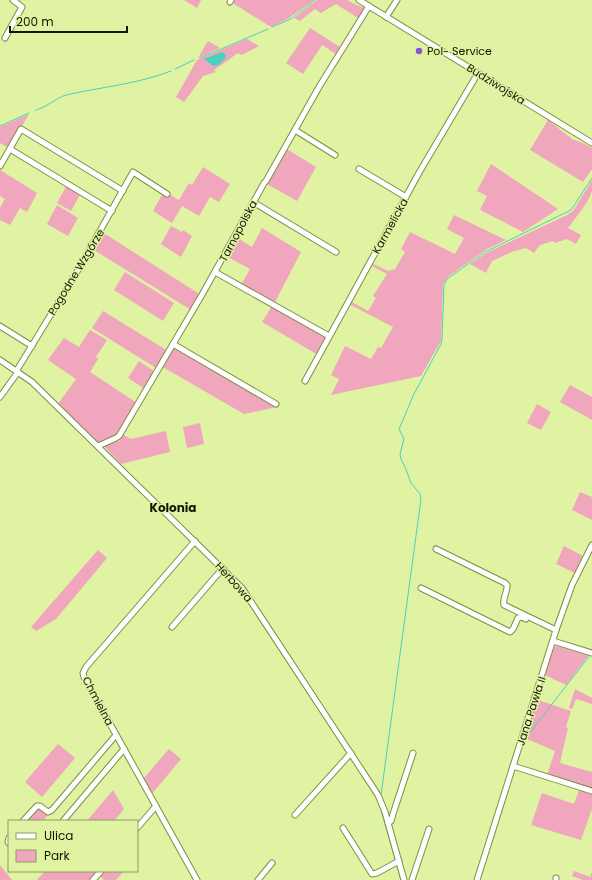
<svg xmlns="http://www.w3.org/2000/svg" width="592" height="880" font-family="Poppins,sans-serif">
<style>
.green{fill:#f0a6bc}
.water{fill:#4bd1bb}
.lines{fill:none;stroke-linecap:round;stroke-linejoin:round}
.stream{stroke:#4bd1bb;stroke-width:1}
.minor-casing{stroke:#7e8f42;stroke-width:7}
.minor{stroke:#fff;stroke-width:5}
.poi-dot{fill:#8856cf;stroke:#dff3a3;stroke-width:1.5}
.labels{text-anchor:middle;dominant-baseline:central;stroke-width:3;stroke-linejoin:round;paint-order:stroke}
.poi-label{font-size:11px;fill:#121700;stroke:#dff3a3;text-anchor:start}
.street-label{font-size:11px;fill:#121700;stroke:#dff3a3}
.neighbourhood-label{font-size:12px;font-weight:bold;fill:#121700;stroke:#dff3a3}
</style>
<rect width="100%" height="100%" fill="#dff3a3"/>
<g class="green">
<path d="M184 0H201L197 8Z"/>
<path d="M233 0H314L288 19 271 27 234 4Z"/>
<path d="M317 0H347L354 4 365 8 358 18 336 4 321 13 315 9 300 21 294 18Z"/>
<path d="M310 28 340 47 336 54 322 45 303 74 286 63Z"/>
<path d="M247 39 259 46 242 55 238 53 214 70 216 72 203 76 184 102 176 97 197 60Z"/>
<path d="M208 41 220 48 198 58Z"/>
<path d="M29 114 9 148 0 143V127Z"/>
<path d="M548 120 572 139 585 144 592 148V169L583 182 530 150Z"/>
<path d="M285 148 316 167 297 201 265 183Z"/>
<path d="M491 164 494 166 558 209 523 232 480 210 487 196 477 191Z"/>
<path d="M203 167 230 184 219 202 210 197 199 216 182 206 172 223 153 211 163 193 169 194 179 200 189 183 192 185Z"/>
<path d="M0 170 37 193 27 212 20 208 10 225 0 220V208L5 199 0 196Z"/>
<path d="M592 180C592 183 592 187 592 190 589 203 576 217 568 228L581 235 576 244 567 239 555 243 553 241 540 245 534 253 526 248 514 251 492 261 486 273 470 264 486 253 567 215 573 211Z"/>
<path d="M67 185 81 193 71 211 57 203Z"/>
<path d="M57 205 78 218 68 236 47 224Z"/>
<path d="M454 215 506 240 487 249 449 276 443 284 441 341 421 376 331 395 339 379 331 375 345 346 371 359 378 347 381 348 393 327 349 304 350 301 368 311 376 298 373 296 387 274 370 265 371 263 388 271 395 269 405 252 401 249 410 232 455 254 464 238 447 229Z"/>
<path d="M171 226 182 232 183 230 192 236 181 257 161 244Z"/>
<path d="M262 228 301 252 274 304 241 285 250 269 226 256 236 237 252 247Z"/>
<path d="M102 232 201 295 191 310 94 250 93 247Z"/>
<path d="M125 272 174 303 163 321 114 290Z"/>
<path d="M272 306 325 336 326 341 318 355 262 322Z"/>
<path d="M103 311 168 351 158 368H156L92 328Z"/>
<path d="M90 330 107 340 96 357 98 359 90 372 137 403 120 430 115 435 99 443 58 404 76 379 48 360 64 338 79 347Z"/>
<path d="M172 348H175L277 407 244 414 161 366Z"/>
<path d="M139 361 151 369 154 372 145 389 128 378Z"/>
<path d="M570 385 592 397V420L560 402Z"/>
<path d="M537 404 551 412 541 430 527 423Z"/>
<path d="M200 423 204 444 187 448 183 427Z"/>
<path d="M166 431 170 452 121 464 103 445 120 441 122 434 131 439Z"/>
<path d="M580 492 592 497V520L572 510Z"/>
<path d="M564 546 583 556 575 573 556 564Z"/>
<path d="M98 550 107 558 56 619 36 631 31 627Z"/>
<path d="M558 646 589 655 566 685 545 675 554 647Z"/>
<path d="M575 689 592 698V704L576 699 572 709 569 708Z"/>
<path d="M538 700 571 711 566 727 568 728 560 763 592 772V789L547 775 555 751 527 739 526 736Z"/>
<path d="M58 744 75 758 42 797 25 782Z"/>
<path d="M169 749 181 759 151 795 143 779Z"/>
<path d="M580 788 592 792V809L581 840 531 825 542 793 574 804Z"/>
<path d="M113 790 124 809 114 821H87Z"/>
<path d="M38 806 49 814 43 821H26Z"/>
<path d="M0 865 12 880H0Z"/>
<path d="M45 871H99L91 880H37Z"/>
<path d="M102 871H124L116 880H104L99 875Z"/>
<path d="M574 871 590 877 592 872V880H583L572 876Z"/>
</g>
<path class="water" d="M222 52 226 55C225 61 218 66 213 66L204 59Z"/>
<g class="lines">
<g class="stream">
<path d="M272 27 291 19 315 0"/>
<path d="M200 58 268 29"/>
<path d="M175 69 194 60"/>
<path d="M36 110C47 107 56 98 66 95 101 87 138 84 171 71"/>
<path d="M0 126 29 113"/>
<path d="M110 455 245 587 381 795"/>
<path d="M524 740 591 654"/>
<path d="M381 795 421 499 420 494 411 483 405 467 401 459 400 454 404 439 399 429 414 394 441 344 442 339 444 285 447 279 485 252 571 210 592 178"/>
<path d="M381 810 395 859"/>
<path d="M397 866 401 880"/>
</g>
<g class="minor-casing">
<g id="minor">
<path d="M359 0 592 143"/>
<path d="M230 2 231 0"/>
<path d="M386 17 397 0"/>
<path d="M5 38 22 7 13 0"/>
<path d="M295 130 335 155"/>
<path d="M10 149 112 211"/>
<path d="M0 166 21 129 123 191"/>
<path d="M359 169 406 197"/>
<path d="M253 202 336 252"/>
<path d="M215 272 329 336"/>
<path d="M0 326 32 346"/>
<path d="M173 344 276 404"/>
<path d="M0 360 32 382 242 588 378 795 385 812 404 880"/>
<path d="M17 370 78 270 133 172 167 194"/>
<path d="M305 381 420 171 478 73"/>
<path d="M0 397 18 372"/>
<path d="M98 446 116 438 119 436 203 293 264 183 266 181 319 87 369 6"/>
<path d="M195 541 86 667 83 673 84 677 197 880"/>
<path d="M436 549 505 583 507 585C508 592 502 598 504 605L556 630"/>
<path d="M421 588 510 632 513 629 518 618 522 617 526 619"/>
<path d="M172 627 223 568"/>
<path d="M553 641 592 653"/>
<path d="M513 766 592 791"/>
<path d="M295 815 351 753"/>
<path d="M23 821 37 806H40L48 812 52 810 116 735"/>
<path d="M63 821 124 749"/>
<path d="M388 823 391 821 393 814 413 753"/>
<path d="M137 828 156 806"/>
<path d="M343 828 372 874 377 873 399 861"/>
<path d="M9 838 8 842 9 843"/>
<path d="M93 880 101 871"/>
<path d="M258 880 272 863"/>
<path d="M412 880 429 829"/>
<path d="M477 880 556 630 572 585 592 545"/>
<path d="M556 880V878"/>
</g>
</g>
<use href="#minor" class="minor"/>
</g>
<circle class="poi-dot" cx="419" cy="51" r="4"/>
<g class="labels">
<g class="poi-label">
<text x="427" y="51">Pol- Service</text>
</g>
<g class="street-label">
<text transform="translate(496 84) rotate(32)">Budziwojska</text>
<text transform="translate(390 226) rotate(-61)">Karmelicka</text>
<text transform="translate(238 231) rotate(-62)">Tarnopolska</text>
<text transform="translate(76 272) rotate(-59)">Pogodne Wzgórze</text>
<text transform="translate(234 582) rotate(48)">Herbowa</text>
<text transform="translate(98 701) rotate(62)">Chmielna</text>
<text transform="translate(531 711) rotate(-72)">Jana Pawła II</text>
</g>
<g class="neighbourhood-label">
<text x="173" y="507">Kolonia</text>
</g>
</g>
<rect x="8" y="820" width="130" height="52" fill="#dff3a3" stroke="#8d9b62"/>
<rect x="16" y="833" width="20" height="6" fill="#ffffff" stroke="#8d9b62"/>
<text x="44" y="840" font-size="12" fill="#121700">Ulica</text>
<rect x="16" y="850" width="20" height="12" fill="#f0a6bc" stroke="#8d9b62"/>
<text x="44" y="860" font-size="12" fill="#121700">Park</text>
<path d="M10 26v6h117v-6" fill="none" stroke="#121700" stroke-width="2"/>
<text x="16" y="26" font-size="12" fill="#121700" stroke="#dff3a3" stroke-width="3" paint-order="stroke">200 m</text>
</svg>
